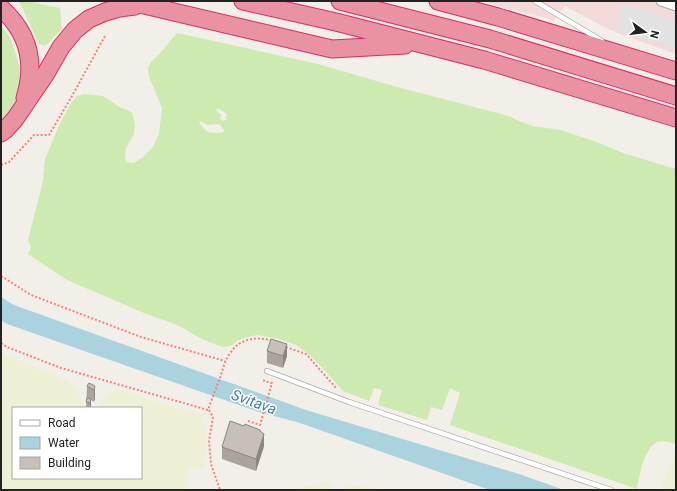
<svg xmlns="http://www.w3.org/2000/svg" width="677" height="491" font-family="Roboto,sans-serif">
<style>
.commercial{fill:#f2dad9}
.farmland{fill:#eef0d5}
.grass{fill:#cdebb0;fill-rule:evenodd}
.parking{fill:#e2e2e2}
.water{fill:#aad3df}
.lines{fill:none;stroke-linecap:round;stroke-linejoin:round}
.lane-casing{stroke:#a9a9a9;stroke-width:6}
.street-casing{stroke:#a9a9a9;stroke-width:11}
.highway-casing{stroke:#dc2a67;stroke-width:19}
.path{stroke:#fa8072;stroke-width:2;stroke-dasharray:2 2;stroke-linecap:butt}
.lane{stroke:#fff;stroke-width:4.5}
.street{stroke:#fff;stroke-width:9}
.highway{stroke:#e892a2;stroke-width:17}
.wall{fill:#aba49e}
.shaded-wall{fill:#8b8681}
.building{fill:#c7bfb8;stroke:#8b8681}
.labels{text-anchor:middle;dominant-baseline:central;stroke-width:3;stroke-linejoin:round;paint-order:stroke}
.water-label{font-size:15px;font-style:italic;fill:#4a7aab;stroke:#fff}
</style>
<rect width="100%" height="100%" fill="#f2efe9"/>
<path class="commercial" d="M480 1H676V54L625 36 604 27 565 6 554 20Z"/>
<g class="farmland">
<path d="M1 352 56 376 75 386 82 401 84 408H13V478H141V408H99L102 400 110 393 119 389 156 402 202 415 207 437 204 465 201 468 189 467 187 490H1Z"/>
<path d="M676 453V490H661L663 482 668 468Z"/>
<path d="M325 482H333L332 490H287Z"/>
<path d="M345 485 386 489 390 490H345Z"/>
</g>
<g class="grass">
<path d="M19 1H26L60 8 62 29 45 46 39 44Z"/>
<path d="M1 25 11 39 20 68 19 94 12 110 1 120Z"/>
<path d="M177 33 318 64 401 88 509 116 519 121 533 126 561 130 599 143 623 153 676 169V444C670 442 663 440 657 442 644 449 639 476 637 489L450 425 460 393 450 388 442 410 431 407 427 420 378 405 382 390 374 388 369 401 343 391 318 363 306 352 296 345 279 339 257 335 244 338 237 341 231 346 223 347 204 340 177 325 144 313 67 280 28 254 31 247 28 240 43 181 45 159 61 121 71 103 77 96 85 94 103 96 121 108 126 109 132 113 135 124 134 134 126 148 125 155 126 162 134 163 143 157 152 148 159 134 162 108 149 77 148 68 151 62 160 53ZM217 108H218L227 114 226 120 222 121 220 118 221 115 216 110ZM200 121 207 125 219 124 224 130V132C210 134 207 134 199 122Z"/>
</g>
<path class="parking" d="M623 3 676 21V49L615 30Z"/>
<path class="water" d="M1 297 14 305 306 410 519 474 564 490H490L300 423 259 412 7 324 1 320Z"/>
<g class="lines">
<g class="lane-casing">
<g id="lane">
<path d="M535 1 602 41"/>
<path d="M267 371 349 402 611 490"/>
</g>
</g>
<g class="street-casing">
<path id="street" d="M661 1 676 6"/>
</g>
<g class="highway-casing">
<g id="highway">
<path d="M120 1 144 5 332 49 405 45"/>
<path d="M243 1 336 22 484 60 676 118"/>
<path d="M340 1 490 39 676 96"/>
<path d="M438 1 498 17 676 71"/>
<path d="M1 8C29 33 36 63 25 98"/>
<path d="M1 133 5 130 15 119 45 75 61 47 75 30 89 19 105 12 119 8 135 6"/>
</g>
</g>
<g class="path">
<path d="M1 165 9 162 34 135H49L72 96 105 36"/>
<path d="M1 276 31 295 141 337 225 361"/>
<path d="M1 343 7 347 61 368 208 410C212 399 216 388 220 378 223 369 225 359 231 352 240 338 258 336 273 341"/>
<path d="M286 347 306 354 337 389"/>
<path d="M209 410 213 417 209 441 211 464 220 490"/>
<path d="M248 421 260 425 272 383 264 381 265 378"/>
</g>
<use href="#lane" class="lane"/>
<use href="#street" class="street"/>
<use href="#highway" class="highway"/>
</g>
<g class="wall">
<path d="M267 351 287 356 283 368 267 363Z"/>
<path d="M87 386H95V398L94 402 91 400V408H86Z"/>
<path d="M260 432 264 446 256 471 222 459V447Z"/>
</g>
<g class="shaded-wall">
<path d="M287 344V356L283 368V356Z"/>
<path d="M95 386V398L94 402V390Z"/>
<path d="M91 399V408H90V403Z"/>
<path d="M264 434V446L256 471V459Z"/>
</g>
<g class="building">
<path d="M271 339 287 344 283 356 267 351Z"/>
<path d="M89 383 95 386 94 390 87 386Z"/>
<path d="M87 398 91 399 90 403 86 402Z"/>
<path d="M230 421 244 426 245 424 260 430V431L264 434 256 459 222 447Z"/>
</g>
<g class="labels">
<g class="water-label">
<text transform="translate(254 402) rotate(20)">Svitava</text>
</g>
</g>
<rect width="677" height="491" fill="none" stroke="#222222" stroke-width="4"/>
<rect x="12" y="407" width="130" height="72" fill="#ffffff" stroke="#a7a7a7"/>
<rect x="20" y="420" width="20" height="6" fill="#ffffff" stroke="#a7a7a7"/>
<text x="48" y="427" font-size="12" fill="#222222">Road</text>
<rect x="20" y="437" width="20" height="12" fill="#aad3df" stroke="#a7a7a7"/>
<text x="48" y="447" font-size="12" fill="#222222">Water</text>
<rect x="20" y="457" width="20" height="12" fill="#c7bfb8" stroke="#a7a7a7"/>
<text x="48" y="467" font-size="12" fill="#222222">Building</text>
<g transform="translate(645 32) rotate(104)" stroke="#ffffff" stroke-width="3" paint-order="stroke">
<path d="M0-3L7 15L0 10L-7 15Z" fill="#222222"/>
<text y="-6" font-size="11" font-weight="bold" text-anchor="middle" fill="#222222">N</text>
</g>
</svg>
